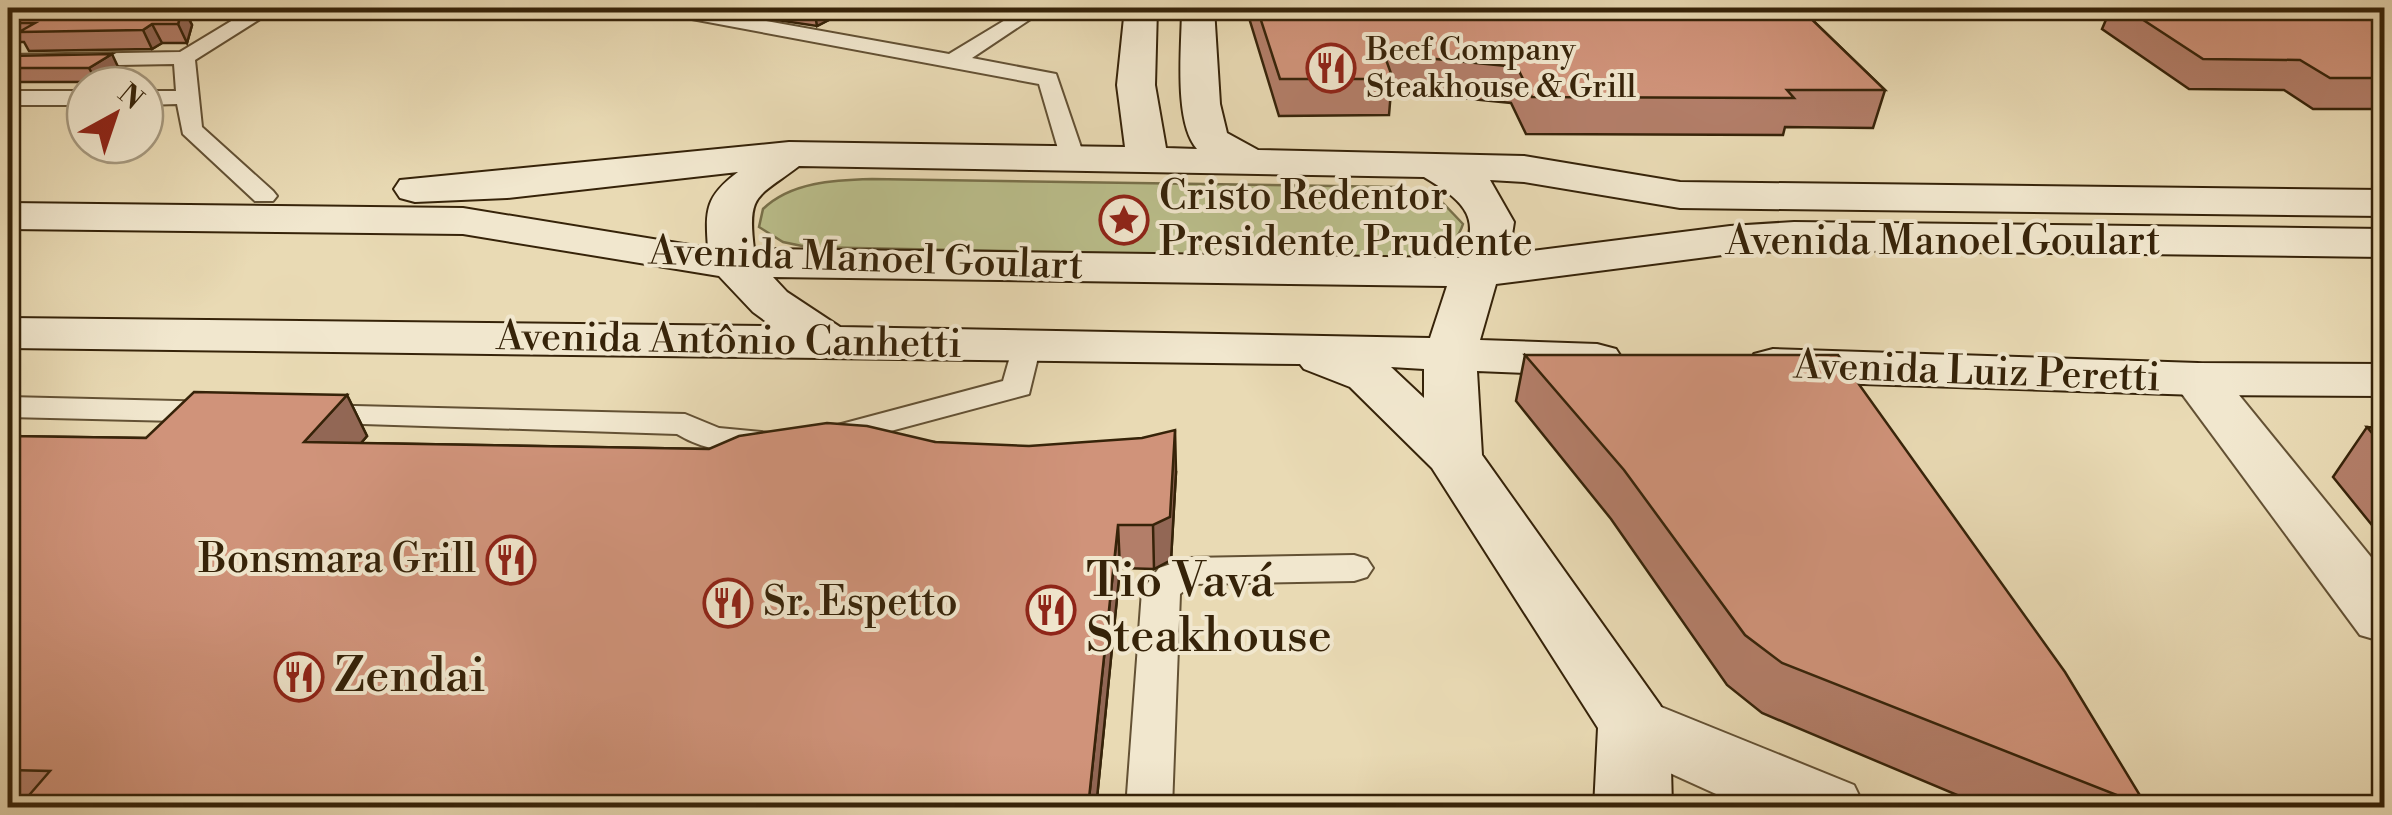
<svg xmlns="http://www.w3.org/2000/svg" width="2392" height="815" font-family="'Libre Bodoni',serif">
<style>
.green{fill:#babe8b;stroke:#78704a;stroke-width:2.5}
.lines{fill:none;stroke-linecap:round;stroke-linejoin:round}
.lane-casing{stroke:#635134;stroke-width:4}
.street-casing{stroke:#635134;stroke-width:4}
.secondary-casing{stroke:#362309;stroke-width:4}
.lane{fill:#f1e7ce;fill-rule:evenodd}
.street{fill:#f1e7ce;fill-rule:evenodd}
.secondary{fill:#f1e7ce;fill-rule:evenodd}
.wall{fill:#b37e69;stroke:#362309;stroke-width:2.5}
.shaded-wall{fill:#926755;stroke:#362309;stroke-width:2.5}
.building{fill:#d0937a;stroke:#362309;stroke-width:2.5}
.labels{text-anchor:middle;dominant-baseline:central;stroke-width:8;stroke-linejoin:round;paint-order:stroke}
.far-poi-label{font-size:32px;fill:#362309;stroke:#f1e7ce;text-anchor:start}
.poi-label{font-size:40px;fill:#362309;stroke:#f1e7ce;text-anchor:start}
.street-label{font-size:40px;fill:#362309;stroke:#f1e7ce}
.near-poi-label{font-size:48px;fill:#362309;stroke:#f1e7ce;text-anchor:start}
</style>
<rect width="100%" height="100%" fill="#e9dab4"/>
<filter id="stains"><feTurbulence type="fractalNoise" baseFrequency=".002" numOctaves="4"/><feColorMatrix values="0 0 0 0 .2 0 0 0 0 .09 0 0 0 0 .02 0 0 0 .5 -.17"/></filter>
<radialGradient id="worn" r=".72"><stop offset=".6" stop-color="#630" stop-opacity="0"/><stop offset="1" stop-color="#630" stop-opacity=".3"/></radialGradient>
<path class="green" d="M872 179 1397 187 1442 202 1463 224C1453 256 1419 257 1391 259L807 247 783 242 759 227 763 209C791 182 834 180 872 179Z"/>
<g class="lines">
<g class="lane-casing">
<g id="lane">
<path d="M232 8H251L260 19 195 60 202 127 273 191 277 196 273 201H255L183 134 177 104 145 105V91H176L174 64 8 67V55L180 52 238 17Z"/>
<path d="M655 8H694L949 54 1025 8H1047L972 58 1056 74 1085 159 1073 166 1061 159 1039 84 665 14Z"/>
<rect x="8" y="91" width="77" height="14"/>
<path d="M1026 336 1037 339 1041 345 1029 394 827 448 815 445 810 438 815 431 1003 381 1015 339Z"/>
<path d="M8 397 219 402 231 405 235 412 231 419 219 422 8 417Z"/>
<path d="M313 405 685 414 719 428 781 434 786 441 781 448C748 457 706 452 677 434L301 422 297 415 301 408Z"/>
<path d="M1354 555 1367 559 1373 568 1367 577 1354 581 1193 584 1180 594 1172 808H1126L1142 591 1159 568 1188 558Z"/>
</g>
</g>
<g class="street-casing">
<g id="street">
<path d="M2198 363 2217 368 2384 573V642L2360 635 2171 379 2179 368Z"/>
<path d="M1634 696 1854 785 1865 808H1747L1608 745 1598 725 1608 705Z"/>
</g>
</g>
<g class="secondary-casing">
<g id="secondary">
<path d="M1125 8H1157L1155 85 1166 148 1197 149C1173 122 1182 44 1182 8H1214L1220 104 1227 133 1258 150 1524 156 1680 182 2384 190V216L1680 208 1524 182 1490 180 1514 222 1509 254 1730 226 1794 222 2384 229V257L1794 250 1730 254 1496 284 1480 340 1597 344 1616 349 1623 360 1616 371 1597 376 1477 371 1482 455 1660 705 1670 725 1672 808H1594L1598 728 1432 468 1350 387 1304 369 1300 364 8 348V318L772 326 753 312 719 276 463 234 8 229V203L463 208 708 248C705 209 706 196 738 172L507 198 415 202 400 198 394 189 400 180 789 142 1125 147 1117 85ZM799 166 1424 177C1457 197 1486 216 1460 258L754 249C747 193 757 198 799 166ZM773 277 1447 286 1430 338 840 327 787 292ZM1391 367 1424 369V398Z"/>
<path d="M1773 349 2198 363 2384 364V396L2198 395 1773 381 1754 376 1747 365 1754 354Z"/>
</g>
</g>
<use href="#lane" class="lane"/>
<use href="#street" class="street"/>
<use href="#secondary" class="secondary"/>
</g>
<g class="wall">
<path d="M8 8H184L192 25 187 43H162L152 49 29 51 24 42H8Z"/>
<path d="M697 8H852L817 26Z"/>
<path d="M1246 8H1800L1885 90 1873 128 1785 127 1783 135 1526 134 1511 103 1391 91 1389 115 1279 116Z"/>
<path d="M2111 8H2384V109H2313L2284 90 2189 89 2102 29Z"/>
<path d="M8 56 119 69 97 82H8Z"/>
<path d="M1525 355 2147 807 1988 808 1762 713 1727 685 1611 519 1516 401Z"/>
<path d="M347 395 367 436 361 443 709 449 935 442 1176 472 1171 560 1154 569 1120 568 1096 808H8V436L146 438Z"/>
<path d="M2367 427 2384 429V540L2333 477Z"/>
</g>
<g class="shaded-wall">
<path d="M183 8 192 25 187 43 178 24Z"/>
<path d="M814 8H852L817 26Z"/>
<path d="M152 24 162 43 152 49 143 30Z"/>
<path d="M112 54 119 69 97 82 89 68Z"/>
<path d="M347 395 367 436 326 484 304 442Z"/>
<path d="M1175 430 1176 472 1171 560 1154 569 1153 525Z"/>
<path d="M1118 525 1120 568 1096 808H1088Z"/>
</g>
<g class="building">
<path d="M8 8H183L178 24H152L143 30 19 32 35 23H8Z"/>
<path d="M1257 8H1800L1885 90H1787L1794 98 1532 97 1517 67 1384 54 1393 79H1280Z"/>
<path d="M2125 8H2384V78H2330L2300 60 2203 59Z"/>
<path d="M112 54 89 68H8V56Z"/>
<path d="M1525 355H1838L2065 672 2147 807 1782 663 1745 635 1624 470Z"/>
<path d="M194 392 347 395 304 442 709 449 739 436 827 423 867 426 935 442 1029 446 1142 438 1175 430 1170 517 1153 525H1118L1088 808H18L50 771 8 770V436L146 438Z"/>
<path d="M2367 427 2384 429V447Z"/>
</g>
<defs>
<g id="restaurant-ring" transform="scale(2.5)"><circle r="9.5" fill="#f1e7ce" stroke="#8f2418" stroke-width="1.5"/><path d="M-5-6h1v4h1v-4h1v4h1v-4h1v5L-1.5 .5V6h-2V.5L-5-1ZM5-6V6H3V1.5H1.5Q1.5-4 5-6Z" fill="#8f2418"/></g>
<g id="sight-ring" transform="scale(2.5)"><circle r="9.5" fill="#f1e7ce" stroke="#8f2418" stroke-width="1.5"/><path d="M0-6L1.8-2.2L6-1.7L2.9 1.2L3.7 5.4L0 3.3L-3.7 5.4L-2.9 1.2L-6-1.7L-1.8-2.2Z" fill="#8f2418"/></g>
</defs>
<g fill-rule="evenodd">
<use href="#restaurant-ring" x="1331" y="68"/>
<use href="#sight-ring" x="1124" y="220"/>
<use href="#restaurant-ring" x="511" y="560"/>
<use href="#restaurant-ring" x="728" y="603"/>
<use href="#restaurant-ring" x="1051" y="610"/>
<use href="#restaurant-ring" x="299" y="677"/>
</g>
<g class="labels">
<g class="far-poi-label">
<text x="1366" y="50">Beef Company<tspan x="1366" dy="37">Steakhouse &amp; Grill</tspan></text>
</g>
<g class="poi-label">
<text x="1159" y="197">Cristo Redentor<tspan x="1159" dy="46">Presidente Prudente</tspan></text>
<text x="476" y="560" text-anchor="end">Bonsmara Grill</text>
<text x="763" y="603">Sr. Espetto</text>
</g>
<g class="street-label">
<text x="1943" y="242">Avenida Manoel Goulart</text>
<text transform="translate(866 259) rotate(2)">Avenida Manoel Goulart</text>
<text transform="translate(729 341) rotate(1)">Avenida Antônio Canhetti</text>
<text transform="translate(1977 372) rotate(2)">Avenida Luiz Peretti</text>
</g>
<g class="near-poi-label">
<text x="1086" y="582">Tio Vavá<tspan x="1086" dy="55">Steakhouse</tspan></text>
<text x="334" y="677">Zendai</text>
</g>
</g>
<rect width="2392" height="815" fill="none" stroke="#e9dab4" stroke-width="40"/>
<rect x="10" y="10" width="2372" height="795" fill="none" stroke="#362309" stroke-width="5"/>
<rect x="20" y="20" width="2352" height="775" fill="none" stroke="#362309" stroke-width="2.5"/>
<g transform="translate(115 115) rotate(40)"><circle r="48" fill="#f1e7ce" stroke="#a6997f" stroke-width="2.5"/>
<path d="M0-8L18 38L0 25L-18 38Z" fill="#8f2418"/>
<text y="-15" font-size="28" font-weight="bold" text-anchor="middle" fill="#362309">N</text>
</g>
<rect width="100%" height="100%" filter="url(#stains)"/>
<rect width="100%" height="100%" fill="url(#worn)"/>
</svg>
